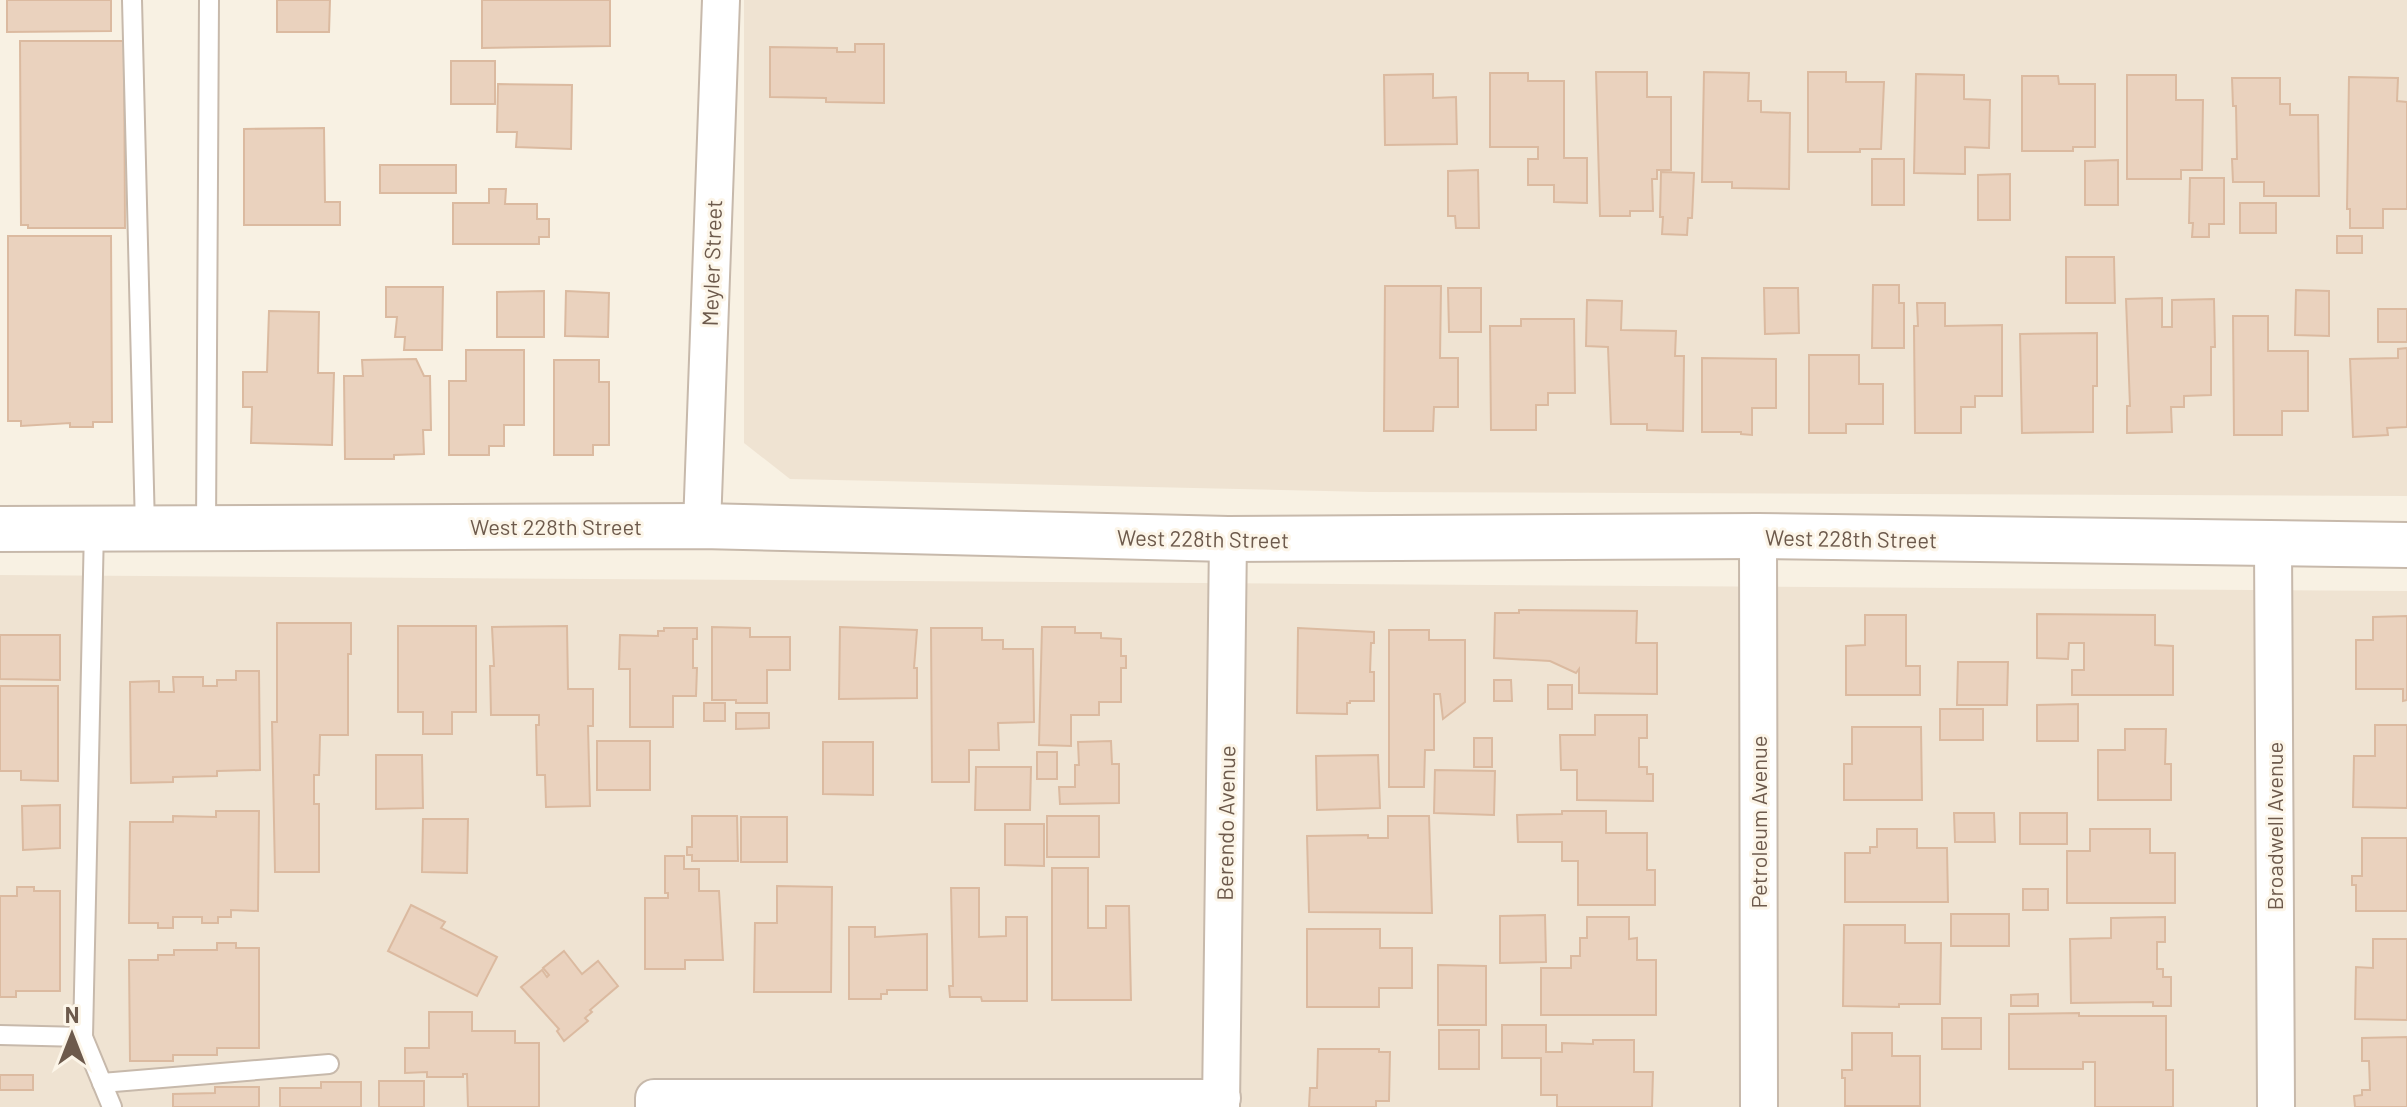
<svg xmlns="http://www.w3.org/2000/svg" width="2407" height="1107" font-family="Barlow,sans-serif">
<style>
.residential{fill:#efe3d2}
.building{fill:#ead2be;stroke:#dbbaa0;stroke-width:2}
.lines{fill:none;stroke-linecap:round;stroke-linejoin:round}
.service-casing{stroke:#c7b9ab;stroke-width:22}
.minor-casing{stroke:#c7b9ab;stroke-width:40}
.tertiary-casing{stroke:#c7b9ab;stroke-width:48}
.service{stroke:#fff;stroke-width:18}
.minor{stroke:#fff;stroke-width:36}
.tertiary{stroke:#fff;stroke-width:44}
.labels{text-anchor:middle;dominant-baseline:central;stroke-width:6;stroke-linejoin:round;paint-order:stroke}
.street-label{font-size:22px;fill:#6d5a4c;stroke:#fcf5e8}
</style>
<rect width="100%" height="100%" fill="#f8f1e3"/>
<g class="residential">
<path d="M744 0H2407V496L1370 492 790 479 744 443Z"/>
<path d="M0 575 2407 591V1107H0Z"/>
</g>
<g class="building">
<path d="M7 0H111V31L7 32Z"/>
<path d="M277 0H330L329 32H277Z"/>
<path d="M482 0H610V46L482 48Z"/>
<path d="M20 41H124L125 228H28V225H21Z"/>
<path d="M855 44H884V103L826 102V98L770 97V47L837 48V52H855Z"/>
<rect x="451" y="61" width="44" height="43"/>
<path d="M1596 72H1647V97H1671V170H1657V179H1652L1653 211H1630V216H1600Z"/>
<path d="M1704 72 1749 73 1748 101H1761V112L1790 113 1789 189 1732 188V182H1702Z"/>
<path d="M1808 72H1846V82H1884L1881 149H1860V152H1808Z"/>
<path d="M1490 73H1528V81H1564V158H1587V203L1554 202V185H1528V159H1538V147H1490Z"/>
<path d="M1433 74V98L1456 97 1457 144 1385 145 1384 75Z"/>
<path d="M1916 74 1964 75V99L1990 100 1989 148 1965 147V174L1914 173Z"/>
<path d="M2127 75H2176V100H2203L2202 170H2181V179H2127Z"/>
<path d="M2022 76H2058L2059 84H2095V147H2073V151H2022Z"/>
<path d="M2349 77 2398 78 2397 101 2407 102V209H2383V228H2350V209H2347Z"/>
<path d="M2232 78H2280V104H2290V115H2318L2319 196H2264V182H2233L2232 159H2237L2236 106H2233Z"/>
<path d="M498 84 572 85 571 149 516 147 517 132H497Z"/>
<path d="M324 128 325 202H340V225H244V129Z"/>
<rect x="1872" y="159" width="32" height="46"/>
<path d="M2118 160V205H2085V161Z"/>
<rect x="380" y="165" width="76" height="28"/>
<path d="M1478 170 1479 228H1456L1455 216H1448V171Z"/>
<path d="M1661 172 1694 173 1692 218H1688L1687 235 1662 234 1663 217H1660Z"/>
<path d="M2010 174V220H1978V175Z"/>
<path d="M2190 178H2224V224H2209V237H2192L2193 223H2189Z"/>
<path d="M489 189H506L505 204H537V219H549V237H539V244H453V203H489Z"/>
<rect x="2240" y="203" width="36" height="30"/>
<path d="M8 236H111L112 422H93V427H70V423L21 426V421H8Z"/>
<rect x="2337" y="236" width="25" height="17"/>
<path d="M2066 257H2114L2115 303H2066Z"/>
<path d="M1873 285H1899V303H1904V348H1872Z"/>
<path d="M1385 286H1441L1440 358H1458V407H1434L1433 431H1384Z"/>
<path d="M386 287H443L442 350H404L405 337H395L397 317H386Z"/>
<path d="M1448 288H1481V332H1449Z"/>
<path d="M1764 288H1798L1799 333 1765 334Z"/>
<path d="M2296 290 2329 291V336L2295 335Z"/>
<path d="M544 291V337H497V292Z"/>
<path d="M566 291 609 293 608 337 565 336Z"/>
<path d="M2162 298V327H2172V300L2214 299 2215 347H2211V395L2184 396V407H2171L2172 432 2127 433V406H2130L2126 299Z"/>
<path d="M1587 300 1622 301 1621 330 1676 331 1675 356H1684L1683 431 1647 430V424H1611L1608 347 1586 346Z"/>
<path d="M1917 303H1945V326L2002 325V396H1975V407H1961V433H1915L1914 326H1918Z"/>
<rect x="2378" y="309" width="29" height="33"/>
<path d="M269 311 319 312 318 373H334L332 445 251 443 252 407H243V372H267Z"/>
<path d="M2233 316H2268V351H2308V411H2282V435H2234Z"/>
<path d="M1521 319H1574L1575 393H1548V405H1536V430H1491L1490 326H1521Z"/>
<path d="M2097 333V386H2093V432L2022 433 2020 334Z"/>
<path d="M2407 348V427L2387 428 2388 435 2353 437 2350 359 2398 358V349Z"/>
<path d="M466 350H524V425H504V446H489V455H449V381H466Z"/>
<path d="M1809 355H1859V384H1883V424H1846V433H1809Z"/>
<path d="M1702 358 1776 359V408H1752V435L1741 434V432H1702Z"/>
<path d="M416 359 424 376H430L431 430H423L424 454 394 455V459H345L344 376H363L362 360Z"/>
<path d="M554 360H599V382H609V445H593V455H554Z"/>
<path d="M1519 610 1637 611 1636 643H1657V694L1579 693V669L1576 673 1550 661 1494 658 1495 613H1519Z"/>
<path d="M2037 614 2155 615V645L2173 646V695H2072V670H2084V643H2069L2068 659 2037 658Z"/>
<path d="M1865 615H1906V666H1920V695H1846V646L1865 645Z"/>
<path d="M2407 616V700L2403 701V689H2356V640H2373V617Z"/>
<path d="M277 623H351V654H348V735H320L319 775H314V804H319V872H275L272 722H277Z"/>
<path d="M398 626H476V712H452V734H423V712H398Z"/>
<path d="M567 626 568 689H593V726H588L590 806 546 807 545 775H537L536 725H539V715H491L490 666H494L492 627Z"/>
<path d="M712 627 750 628V637H790V670H767V703H736V700H712Z"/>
<path d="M840 627 917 630 914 668H917V698L839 699Z"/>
<path d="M1042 627H1075V633H1101V638L1121 639V656H1126V668H1121V702H1099V715H1071V746L1039 745Z"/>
<path d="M664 628H697V639H693V668H697L696 696H673V727H630V669H619L620 635 658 636V631H664Z"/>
<path d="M931 628H982V640H1003V649H1033L1034 722 998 723 999 750H969V782H932Z"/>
<path d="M1298 628 1374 632V643H1371L1370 672H1374V701H1350V703H1347V714L1297 713Z"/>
<path d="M1389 630H1429V640H1465V702L1443 719 1440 694H1434V750H1425L1424 787H1389Z"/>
<path d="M0 635H60V680L0 679Z"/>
<path d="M1958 662H2008L2007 705H1957Z"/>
<path d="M236 671H259L260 770 217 771V776L173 777V782L131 783 130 682 159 681V692H174L173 677H203V686H217V680H236Z"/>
<path d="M1494 680H1511L1512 701H1494Z"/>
<rect x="1548" y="685" width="24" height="24"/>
<path d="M0 686H58V781L21 780V771H0Z"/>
<rect x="704" y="703" width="21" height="18"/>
<path d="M2078 704V741H2037V705Z"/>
<rect x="1940" y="709" width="43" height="31"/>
<path d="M736 713H769V728L736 729Z"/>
<path d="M1595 715H1647V738H1639V767H1647V774H1653V801L1577 800V770H1561L1560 735H1595Z"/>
<path d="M2375 725H2407V808L2353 807 2354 756H2375Z"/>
<path d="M1852 727H1921L1922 800H1844V764H1852Z"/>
<path d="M2125 729H2166L2165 764H2171V800H2098V750H2125Z"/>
<rect x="1474" y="738" width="18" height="29"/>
<rect x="597" y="741" width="53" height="49"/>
<path d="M1111 741 1112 764H1119V803L1060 804 1059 787H1075V765H1079L1078 742Z"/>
<path d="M823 742H873V795L823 794Z"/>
<rect x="1037" y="752" width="20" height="27"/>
<path d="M376 755H422L423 808 376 809Z"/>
<path d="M1378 755 1380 808 1317 810 1316 756Z"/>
<path d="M976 767H1031L1030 810H975Z"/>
<path d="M1435 770 1495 771 1494 815 1434 813Z"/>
<path d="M60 805V848L23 850 22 806Z"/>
<path d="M216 811H259L258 911 231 910V917H218V923H202V917H173V928H158V923H129L130 822H173V816L216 817Z"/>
<path d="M1562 811H1606V833H1647V870H1655V905H1578V861H1562V842H1518L1517 815 1562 814Z"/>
<path d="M1954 813H1994L1995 842H1955Z"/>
<rect x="2020" y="813" width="47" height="31"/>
<path d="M692 816H737L738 861H692V855H687V847H692Z"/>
<rect x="1047" y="816" width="52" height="41"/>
<path d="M1388 816H1429L1432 913 1309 912 1307 836 1368 835V838H1388Z"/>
<rect x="741" y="817" width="46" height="45"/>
<path d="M423 819H468L467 873 422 872Z"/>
<path d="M1005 824H1044V866L1005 865Z"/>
<path d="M1877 829H1917V848H1947L1948 902H1845V853H1870V847H1877Z"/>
<path d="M2090 829H2150V853H2175V903H2067V851H2090Z"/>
<path d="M2362 838H2407V911H2356V885H2352V876H2362Z"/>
<path d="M665 856H684V869H699V891H719L723 960H685V969H645V898H668V893H665Z"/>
<path d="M1052 868H1088V928H1106V906H1129L1131 1000H1052Z"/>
<path d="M777 886 832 887 831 992H754L755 923H777Z"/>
<path d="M17 887H34V891H60V991H16V997H0V896H17Z"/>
<path d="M951 888H979V937L1006 936V917H1027V1001H982L981 997H950L949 986H953Z"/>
<rect x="2023" y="889" width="25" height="21"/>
<path d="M411 905 445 922 441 928 497 957 477 996 388 951Z"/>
<rect x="1951" y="914" width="58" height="32"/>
<path d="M1545 915 1546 962 1500 963V916Z"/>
<path d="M1587 917H1629V939L1637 938V960H1656V1015H1541V968H1571V956H1580V938H1587Z"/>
<path d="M2165 917V942H2157V969H2163V977H2171V1006H2153V1002L2071 1003 2070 939 2111 938V918Z"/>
<path d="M1844 925H1905V943H1941L1940 1004H1899V1007L1843 1006Z"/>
<path d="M849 927H875V937L927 934V990H887V994H881V999H849Z"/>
<path d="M1307 929H1380V948H1412V988H1379V1007H1307Z"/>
<path d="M2373 939H2407V1020L2355 1019 2356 967 2373 968Z"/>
<path d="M217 943H236V948H259V1048H217V1055H173V1061H130L129 960H158V955H174V950H217Z"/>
<path d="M564 951 582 974 598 961 618 986 590 1010 592 1012 585 1018 588 1021 564 1041 557 1031 559 1029 521 987 542 970 547 977 549 975 543 968Z"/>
<path d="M1438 965 1486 966V1025H1438Z"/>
<path d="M2038 994V1006H2011V995Z"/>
<path d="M429 1012H472V1031H515V1043H539V1107H468L467 1074H463V1077H427V1072L405 1073V1048H429Z"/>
<path d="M2079 1013V1016H2166V1070H2173V1107H2095V1062H2083V1069H2009V1014Z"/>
<rect x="1942" y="1018" width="39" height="31"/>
<path d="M1502 1025H1546V1052H1562V1043L1593 1044V1040H1634V1072H1653L1652 1107H1557V1095H1541V1058H1502Z"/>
<rect x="1439" y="1030" width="40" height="39"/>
<path d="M1852 1033H1892V1056H1920V1106H1845V1078H1842V1070H1852Z"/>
<path d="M2407 1037V1107H2355L2354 1096 2362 1095V1090H2370L2369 1061H2362V1038Z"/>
<path d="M1318 1049H1379V1052H1390L1389 1101H1376V1107H1309L1310 1088H1317Z"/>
<rect x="0" y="1075" width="33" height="15"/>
<rect x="379" y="1081" width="45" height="26"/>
<path d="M321 1082H361V1107H280V1088H321Z"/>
<path d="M215 1087H259V1107H173V1094L215 1093Z"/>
</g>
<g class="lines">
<g class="service-casing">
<g id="service">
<path d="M132 0 145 528"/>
<path d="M94 528 83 1037 112 1107"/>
<path d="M206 528 209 0"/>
<path d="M0 1035 83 1037"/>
<path d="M102 1083 329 1064"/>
</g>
</g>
<g class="minor-casing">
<g id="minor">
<path d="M702 526 721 0"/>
<path d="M1758 536 1759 1107"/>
<path d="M2273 545 2276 1107"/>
<path d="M654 1107V1098H1222"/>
<path d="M1221 1107 1228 539"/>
</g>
</g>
<g class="tertiary-casing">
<path id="tertiary" d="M0 529 702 526 1228 539 1758 536 2407 545"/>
</g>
<use href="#service" class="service"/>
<use href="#minor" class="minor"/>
<use href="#tertiary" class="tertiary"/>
</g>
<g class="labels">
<g class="street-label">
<text transform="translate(711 263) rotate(-88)">Meyler Street</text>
<text x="556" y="526">West 228th Street</text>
<text transform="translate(1203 538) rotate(1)">West 228th Street</text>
<text transform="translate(1851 538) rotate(1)">West 228th Street</text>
<text transform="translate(1758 822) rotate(-90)">Petroleum Avenue</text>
<text transform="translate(1225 823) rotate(-89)">Berendo Avenue</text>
<text transform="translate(2274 826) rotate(-90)">Broadwell Avenue</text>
</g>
</g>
<g transform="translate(72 1035)" stroke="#fcf5e8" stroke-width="6" paint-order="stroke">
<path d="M0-6L14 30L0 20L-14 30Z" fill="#6d5a4c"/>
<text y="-12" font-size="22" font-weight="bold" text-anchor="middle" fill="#6d5a4c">N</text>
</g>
</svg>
